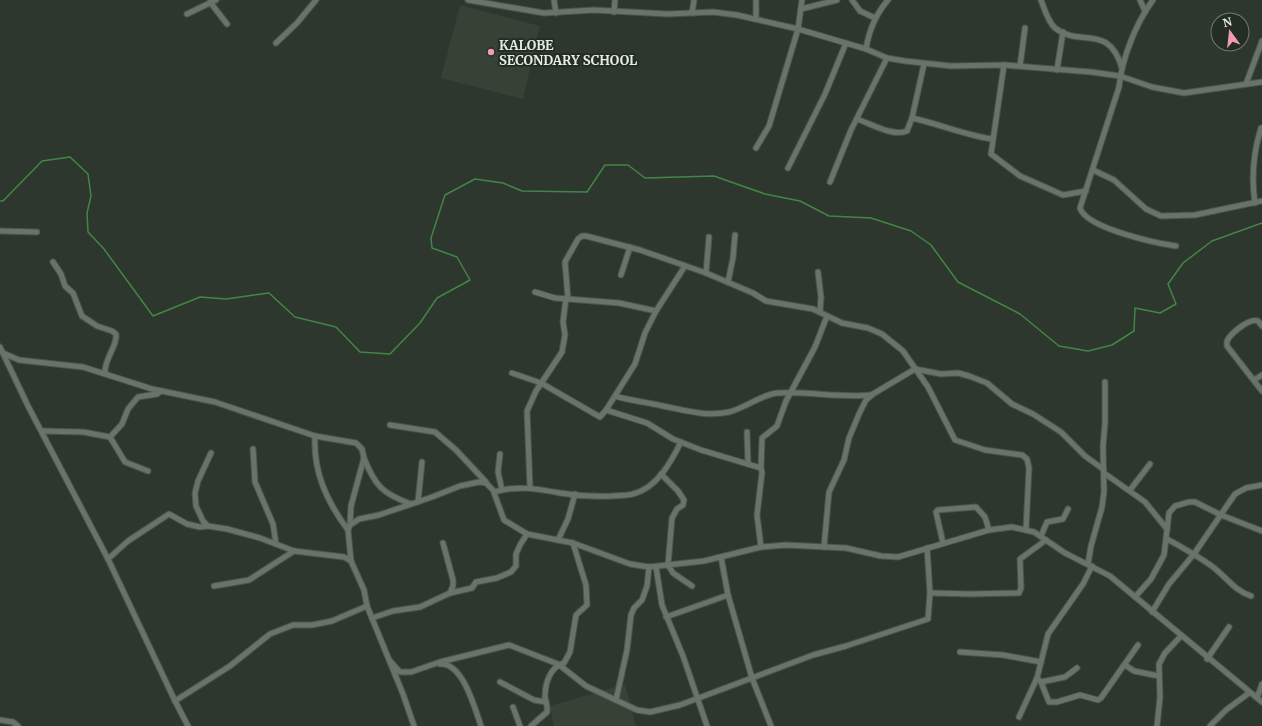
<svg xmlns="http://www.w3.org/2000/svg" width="1262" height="726" font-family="Merriweather,serif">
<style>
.built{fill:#354235}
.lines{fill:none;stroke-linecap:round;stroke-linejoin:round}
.stream{stroke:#428646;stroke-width:1.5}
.minor-casing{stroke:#4c534c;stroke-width:7}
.minor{stroke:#697369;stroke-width:5}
.poi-dot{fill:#f09ab4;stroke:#242d24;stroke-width:1.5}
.labels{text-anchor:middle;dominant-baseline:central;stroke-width:4;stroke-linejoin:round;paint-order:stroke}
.poi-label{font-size:13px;font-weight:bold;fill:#e4eae4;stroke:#242d24;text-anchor:start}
</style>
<rect width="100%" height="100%" fill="#2e372e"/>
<g class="built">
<path d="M460 5 540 26 523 99 441 78Z"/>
<path d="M625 684 636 726H554L550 706Z"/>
</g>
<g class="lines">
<path class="stream" d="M0 201H3L42 161 70 157 88 174 91 196 87 213 88 232 104 249 153 316 200 297 226 299 269 293 295 317 336 327 360 352 390 354 420 323 437 298 470 280 457 257 432 248 431 238 445 195 475 179 503 183 522 191 587 192 605 165H628L645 178 714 176 765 194 800 201 829 216 871 218 911 231 931 245 958 282 1020 314 1059 346 1088 351 1112 345 1134 331 1135 308 1160 313 1176 304 1168 284 1183 263 1212 241 1262 223"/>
<g class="minor-casing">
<g id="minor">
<path d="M468 0 544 13 594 10 668 14 713 12 737 15 798 29 866 49 887 58 905 61 951 66 1004 65 1091 72 1120 76 1152 87 1184 93 1262 82"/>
<path d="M554 0 556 13"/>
<path d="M852 0 860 11 875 18"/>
<path d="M1041 0C1044 8 1048 22 1055 28 1080 48 1108 22 1122 68"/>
<path d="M1140 0 1145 11"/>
<path d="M1153 0C1136 23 1122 58 1119 87L1080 208C1086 228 1155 243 1176 246"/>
<path d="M210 2 227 24"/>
<path d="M801 9 837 0"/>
<path d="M614 12 615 0"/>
<path d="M692 13 694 0"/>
<path d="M187 14 216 0"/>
<path d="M756 19V0"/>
<path d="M276 43 297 23 316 0"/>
<path d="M866 49C869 30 875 15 888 0"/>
<path d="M1004 65 991 154 1020 176 1063 195 1086 191"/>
<path d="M1020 66 1025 28"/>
<path d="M1057 70 1063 32"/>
<path d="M1246 84 1262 41"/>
<path d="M912 118C939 124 965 135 992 139"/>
<path d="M857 119C871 124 893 137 907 131L912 118 924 64"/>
<path d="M756 148 769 126 798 29 802 0"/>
<path d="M788 168 825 94 846 43"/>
<path d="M1093 170 1114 180 1146 209 1161 216 1195 215 1262 201"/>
<path d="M830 182 851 130 887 58"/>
<path d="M1255 203C1251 177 1253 154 1261 128"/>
<path d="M0 231 37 232"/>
<path d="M53 262 61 274 65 286 73 293 82 316 97 326 112 331 116 334C118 345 104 359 105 373"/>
<path d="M818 272 821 297 820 312"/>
<path d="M706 273 709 237"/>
<path d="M621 275 630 247"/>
<path d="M728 282 733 258 735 235"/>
<path d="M535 292 555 298 619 303 656 311"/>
<path d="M568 299 565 262 578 239 582 236H586L640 250 706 273 753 293 766 301 813 309 842 323 868 328 882 334 903 351 928 387 955 440 985 450 1022 455 1027 459 1029 468 1026 529"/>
<path d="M1262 326 1258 321C1249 318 1231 333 1227 341V346L1262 391"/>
<path d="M0 347 28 406 108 559 175 701"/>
<path d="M3 353 19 360 83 367 152 389 215 402 315 436 356 443 362 449 364 458 351 506 350 525"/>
<path d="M512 373 541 383 600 417 606 410 635 364 645 333 656 311 685 266"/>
<path d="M1254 380 1262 375"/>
<path d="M615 396C631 401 647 402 663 406 684 410 706 417 729 412 745 408 763 394 777 393 808 391 839 398 871 395"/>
<path d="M606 410 647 423 673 439 701 450 761 468 762 473 757 515 761 547"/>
<path d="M390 425 435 432 456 450 486 482"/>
<path d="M42 431 83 432 110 437 125 462 148 471"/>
<path d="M747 432 748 464"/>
<path d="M315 436C313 472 327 502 348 530"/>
<path d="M110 437 122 424 128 409 138 397 157 394 161 391"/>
<path d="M253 449 255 482 273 524 276 544"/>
<path d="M211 453 198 481 195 493 196 506 203 521 208 526 227 529 260 538 294 551 344 557 351 561"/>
<path d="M500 454 498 472 502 490"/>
<path d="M364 458C375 486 383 494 411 504"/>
<path d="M761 468 762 438 777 426 786 401 815 347 827 316"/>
<path d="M1104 473 1145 502 1167 529"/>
<path d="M661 474 678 491 684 500 683 505 677 509 672 518 668 565 673 573 692 586"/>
<path d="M530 488 527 411 536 391 562 352 565 335 563 322 566 298"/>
<path d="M1130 490 1150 464"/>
<path d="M494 492C516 485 539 489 560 493 578 496 594 497 612 496 619 495 626 496 633 494 657 488 671 462 681 442"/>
<path d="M418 502 422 462"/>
<path d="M1041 536 1047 522 1063 519 1068 509"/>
<path d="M1167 539C1183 548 1198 556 1213 567 1226 577 1235 591 1251 596"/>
<path d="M558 540 568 519 575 494"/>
<path d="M443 543 453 580V586L450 593"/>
<path d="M943 543 936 512 938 510 976 507 985 517 989 530"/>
<path d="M824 547 829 492 844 460 849 438 859 414 866 400 873 394 915 369 941 374 958 373 969 376 987 383 1012 404 1033 414 1061 432 1085 456 1103 469"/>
<path d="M721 557 728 595 752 678 771 726"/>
<path d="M108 559 128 541 169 514 187 524 200 527 208 526"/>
<path d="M1088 564 1091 546 1102 507 1104 492 1103 446 1105 423V382"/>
<path d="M656 567 662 605 683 656 707 726"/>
<path d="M214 586 249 580 294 551"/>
<path d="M930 593 971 594 1019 593 1021 588 1020 559 1046 540"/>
<path d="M1135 597 1151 579 1164 555 1169 513 1175 506 1189 502H1195L1221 515 1262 531"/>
<path d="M367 606 403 694 414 726"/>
<path d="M1152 612 1169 584 1194 554 1235 494 1246 488 1262 485"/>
<path d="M666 617 728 595"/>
<path d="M372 618 393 611 420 607 450 593 472 588 476 582 497 578 511 572 516 566V554L520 545 527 534"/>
<path d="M960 652 1003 655 1041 662"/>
<path d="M1207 659 1229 627"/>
<path d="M390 661 400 672H411L440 662 509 645 558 664 586 686 637 710 650 712 680 705 813 655 846 646 928 619 930 593 927 548"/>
<path d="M440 664C463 662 475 709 481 726"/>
<path d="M1125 665 1134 671 1159 676"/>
<path d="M1037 678 1041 682 1049 702H1057L1080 695 1098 700 1101 698 1138 645"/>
<path d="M500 682 534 700 546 702"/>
<path d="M1041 682 1065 677 1077 668"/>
<path d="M1257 698 1262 684"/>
<path d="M616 700 627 650 631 615 634 608 642 600 647 586 649 567"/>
<path d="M513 707 520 726"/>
<path d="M1019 717 1037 678 1048 634 1083 584 1092 566"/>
<path d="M0 720 13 722 18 726"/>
<path d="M188 726 175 701 230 666 270 634 293 625H312L332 621 367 606 364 590 351 561 348 530 350 525 359 519 379 515 432 497 460 486 479 482 486 483 493 490 504 520 527 534 573 543 630 564 649 567 704 561 761 547 786 545 846 548 881 556 898 557 989 530 1012 527 1034 532 1065 553 1110 576 1262 702"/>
<path d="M531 726 547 712C548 707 546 702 545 697 545 683 550 667 564 663L570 652 576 615 587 605 586 585 573 543"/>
<path d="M1157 726 1160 697 1159 664 1165 653 1181 636"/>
<path d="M1210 726 1226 710 1249 693"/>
</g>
</g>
<use href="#minor" class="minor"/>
</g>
<circle class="poi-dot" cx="491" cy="52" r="4"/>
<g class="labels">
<g class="poi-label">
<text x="499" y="45">KALOBE<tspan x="499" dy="15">SECONDARY SCHOOL</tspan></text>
</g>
</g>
<g transform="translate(1230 32) rotate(345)"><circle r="19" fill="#242d24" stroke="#717971"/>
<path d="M0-3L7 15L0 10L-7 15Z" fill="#f09ab4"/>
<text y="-6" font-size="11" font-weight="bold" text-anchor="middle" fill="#e4eae4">N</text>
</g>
</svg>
